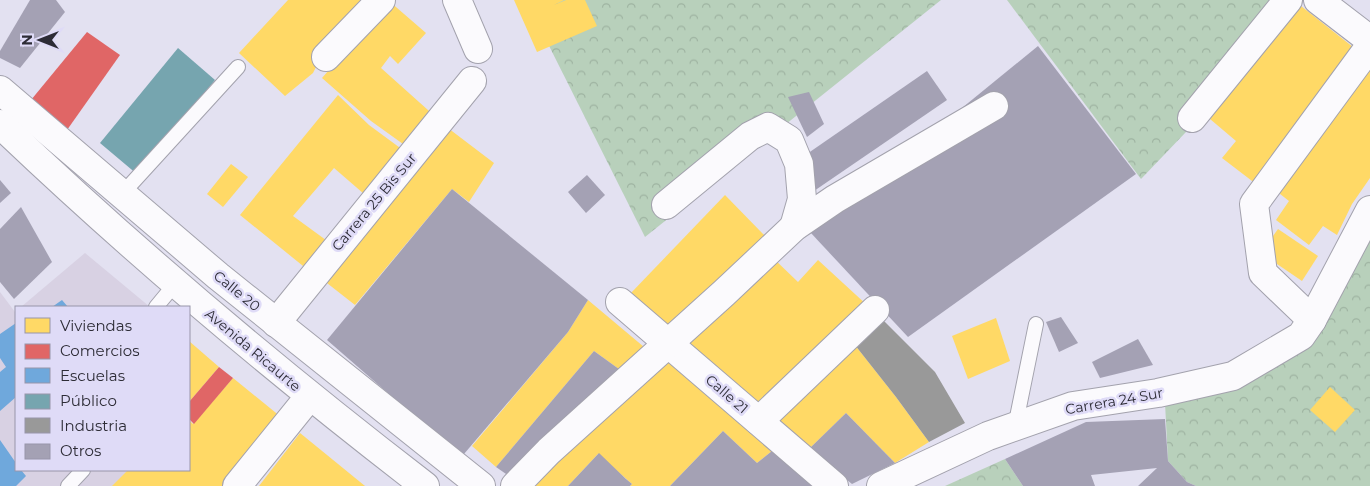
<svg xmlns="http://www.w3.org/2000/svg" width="1370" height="486" font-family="Montserrat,sans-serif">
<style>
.education{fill:#d8d1e3}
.forest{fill:url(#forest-crowns)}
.homes{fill:#ffd966}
.shops{fill:#e06666}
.schools{fill:#6fa8dc}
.public{fill:#76a5af}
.industry{fill:#999}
.building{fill:#a4a1b4}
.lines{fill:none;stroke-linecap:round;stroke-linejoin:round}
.service-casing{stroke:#a3a2ad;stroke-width:16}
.minor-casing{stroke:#a3a2ad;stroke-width:30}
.primary-casing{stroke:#a3a2ad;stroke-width:30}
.service{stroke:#fbfafd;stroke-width:14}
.minor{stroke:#fbfafd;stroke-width:28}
.primary{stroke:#fbfafd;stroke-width:28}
.labels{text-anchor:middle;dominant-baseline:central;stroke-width:5;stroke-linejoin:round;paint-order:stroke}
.street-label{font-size:14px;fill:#2d2c36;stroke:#dfdbf7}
</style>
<defs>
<pattern id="forest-crowns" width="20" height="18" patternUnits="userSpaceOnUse" patternTransform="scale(1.25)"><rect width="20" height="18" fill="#b8d0bb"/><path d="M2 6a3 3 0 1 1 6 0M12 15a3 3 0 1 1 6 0" fill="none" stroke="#9eb3a1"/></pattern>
</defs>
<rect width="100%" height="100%" fill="#e3e1f1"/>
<g class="education">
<path d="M85 253 150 307H21Z"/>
<path d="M0 292 15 312 16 311V470H129L115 486H0Z"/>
</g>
<g class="forest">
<path d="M526 0H941L645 237Z"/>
<path d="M1007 0H1299L1208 109 1141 179Z"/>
<path d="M1370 232V486H1196L1187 482 1168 461 1165 403 1299 351 1337 304Z"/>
<path d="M1005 459 1023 486H945Z"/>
</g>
<g class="homes">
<path d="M288 0H367L325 49 313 73 285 96 239 53Z"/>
<path d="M514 0H564L554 5 566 0H585L597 26 537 52Z"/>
<path d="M389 1 426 33 398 64 390 56 381 68 438 119 410 149 371 121 322 78Z"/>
<path d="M1301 6 1358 51 1256 184 1222 158 1236 141 1210 119 1232 87Z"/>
<path d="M1370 59V178L1352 204 1337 235 1323 226 1309 245 1276 220 1289 201 1270 186Z"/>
<path d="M338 95 369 125 407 153 371 200 334 168 329 174 293 216 330 243 308 270 240 215Z"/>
<path d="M444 125 494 163 469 202 452 189 355 305 318 276Z"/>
<path d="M231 164 248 177 223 207 207 194Z"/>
<path d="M725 195 769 240 670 334 630 294Z"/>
<path d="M1278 229 1318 256 1302 281 1261 253Z"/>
<path d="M771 256 798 282 818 260 868 306 763 409 683 339Z"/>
<path d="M588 300 644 347 623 372 594 351 496 467 472 446 568 332Z"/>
<path d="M996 318 1010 361 968 379 952 336Z"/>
<path d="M851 340 896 397 929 442 895 463 846 413 809 449 771 416Z"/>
<path d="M189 341 219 367 189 402Z"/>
<path d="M669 352 777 447 757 463 723 431 670 486H630L632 484 598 454 568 486H525Z"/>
<path d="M233 378 281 417 225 486H112L128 470H189V420L193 424Z"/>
<path d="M1330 387 1355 410 1335 432 1310 410Z"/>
<path d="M300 433 327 455 365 486H259Z"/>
</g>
<g class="shops">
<path d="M87 32 120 55 67 130 31 100Z"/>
<path d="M219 367 233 378 194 424 189 419V402Z"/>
</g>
<g class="schools">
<path d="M62 300 68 307H52Z"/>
<path d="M16 323V397L0 411V372L6 367 0 358V334Z"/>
<path d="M0 440 16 463V470H21L26 476 16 486H0Z"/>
</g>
<path class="public" d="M178 48 215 80 138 175 100 143Z"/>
<path class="industry" d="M878 315 935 372 965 423 929 442 896 397 851 340Z"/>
<g class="building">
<path d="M30 0H56L65 12 20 68 0 58V51Z"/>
<path d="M1038 46 1136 174 908 337 810 232Z"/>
<path d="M927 71 947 100 814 191 804 156Z"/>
<path d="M809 92 824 124 807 137 788 97Z"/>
<path d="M587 175 605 195 586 213 568 192Z"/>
<path d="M0 180 11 193 0 203Z"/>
<path d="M452 189 588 300 568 332 464 454 397 401 327 340Z"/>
<path d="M21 207 52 262 14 299 0 282V229Z"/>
<path d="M1061 317 1078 343 1059 352 1046 322Z"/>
<path d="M1138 339 1153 365 1100 378 1092 362Z"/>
<path d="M594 351 623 372 512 478 496 467Z"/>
<path d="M846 413 895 463 852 484 809 449Z"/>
<path d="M1165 419 1168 461 1187 482 1196 486H1138L1157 468 1091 475 1095 486H1023L1005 459 1086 422Z"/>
<path d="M723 431 757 463 777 447 820 486H670Z"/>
<path d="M599 453 626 479 632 484 630 486H568Z"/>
</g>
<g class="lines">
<g class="service-casing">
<g id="service">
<path d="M122 194 238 67"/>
<path d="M156 307 175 284"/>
<path d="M1015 427 1036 324"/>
<path d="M68 486 83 470"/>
</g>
</g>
<g class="minor-casing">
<g id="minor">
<path d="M457 0 478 49"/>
<path d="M1318 0 1370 40"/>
<path d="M326 57 381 0"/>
<path d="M1192 118 1288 0"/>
<path d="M666 205 750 136 768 127 789 140 799 164 802 199 794 227"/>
<path d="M620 302 834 486"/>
<path d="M1312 320 1263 273 1254 204 1370 46"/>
<path d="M276 323 472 81"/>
<path d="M759 421 875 310"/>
<path d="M237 486 309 397"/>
<path d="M515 486 549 451 724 293 794 227 835 199 994 106"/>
<path d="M881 486 988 436 1073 406 1158 393 1233 376 1301 336 1312 320 1370 210"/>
</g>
</g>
<g class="primary-casing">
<g id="primary">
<path d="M0 90 218 276 481 486"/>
<path d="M0 124C135 253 277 372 425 486"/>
</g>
</g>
<use href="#service" class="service"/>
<use href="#minor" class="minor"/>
<use href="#primary" class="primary"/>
</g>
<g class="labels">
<g class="street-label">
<text transform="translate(374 202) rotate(-50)">Carrera 25 Bis Sur</text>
<text transform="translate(237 291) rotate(39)">Calle 20</text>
<text transform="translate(253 350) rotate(40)">Avenida Ricaurte</text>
<text transform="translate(727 394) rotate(41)">Calle 21</text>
<text transform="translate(1114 401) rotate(-10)">Carrera 24 Sur</text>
</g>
</g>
<rect x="15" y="306" width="175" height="165" fill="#dfdbf7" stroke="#9895aa"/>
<rect x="25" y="318" width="25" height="15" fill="#ffd966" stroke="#9895aa"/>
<text x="60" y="331" font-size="15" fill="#2d2c36">Viviendas</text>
<rect x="25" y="344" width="25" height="15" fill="#e06666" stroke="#9895aa"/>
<text x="60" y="356" font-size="15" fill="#2d2c36">Comercios</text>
<rect x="25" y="368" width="25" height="15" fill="#6fa8dc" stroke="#9895aa"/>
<text x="60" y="381" font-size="15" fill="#2d2c36">Escuelas</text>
<rect x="25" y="394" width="25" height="15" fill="#76a5af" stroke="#9895aa"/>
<text x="60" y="406" font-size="15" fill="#2d2c36">Público</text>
<rect x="25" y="418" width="25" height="15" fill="#999999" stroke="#9895aa"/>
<text x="60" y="431" font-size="15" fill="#2d2c36">Industria</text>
<rect x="25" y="444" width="25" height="15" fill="#a4a1b4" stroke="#9895aa"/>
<text x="60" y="456" font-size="15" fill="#2d2c36">Otros</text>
<g transform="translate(40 40) rotate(270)" stroke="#dfdbf7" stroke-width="4" paint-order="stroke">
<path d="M0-4L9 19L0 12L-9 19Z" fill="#2d2c36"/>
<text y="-8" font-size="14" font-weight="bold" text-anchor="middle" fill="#2d2c36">N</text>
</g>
</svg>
